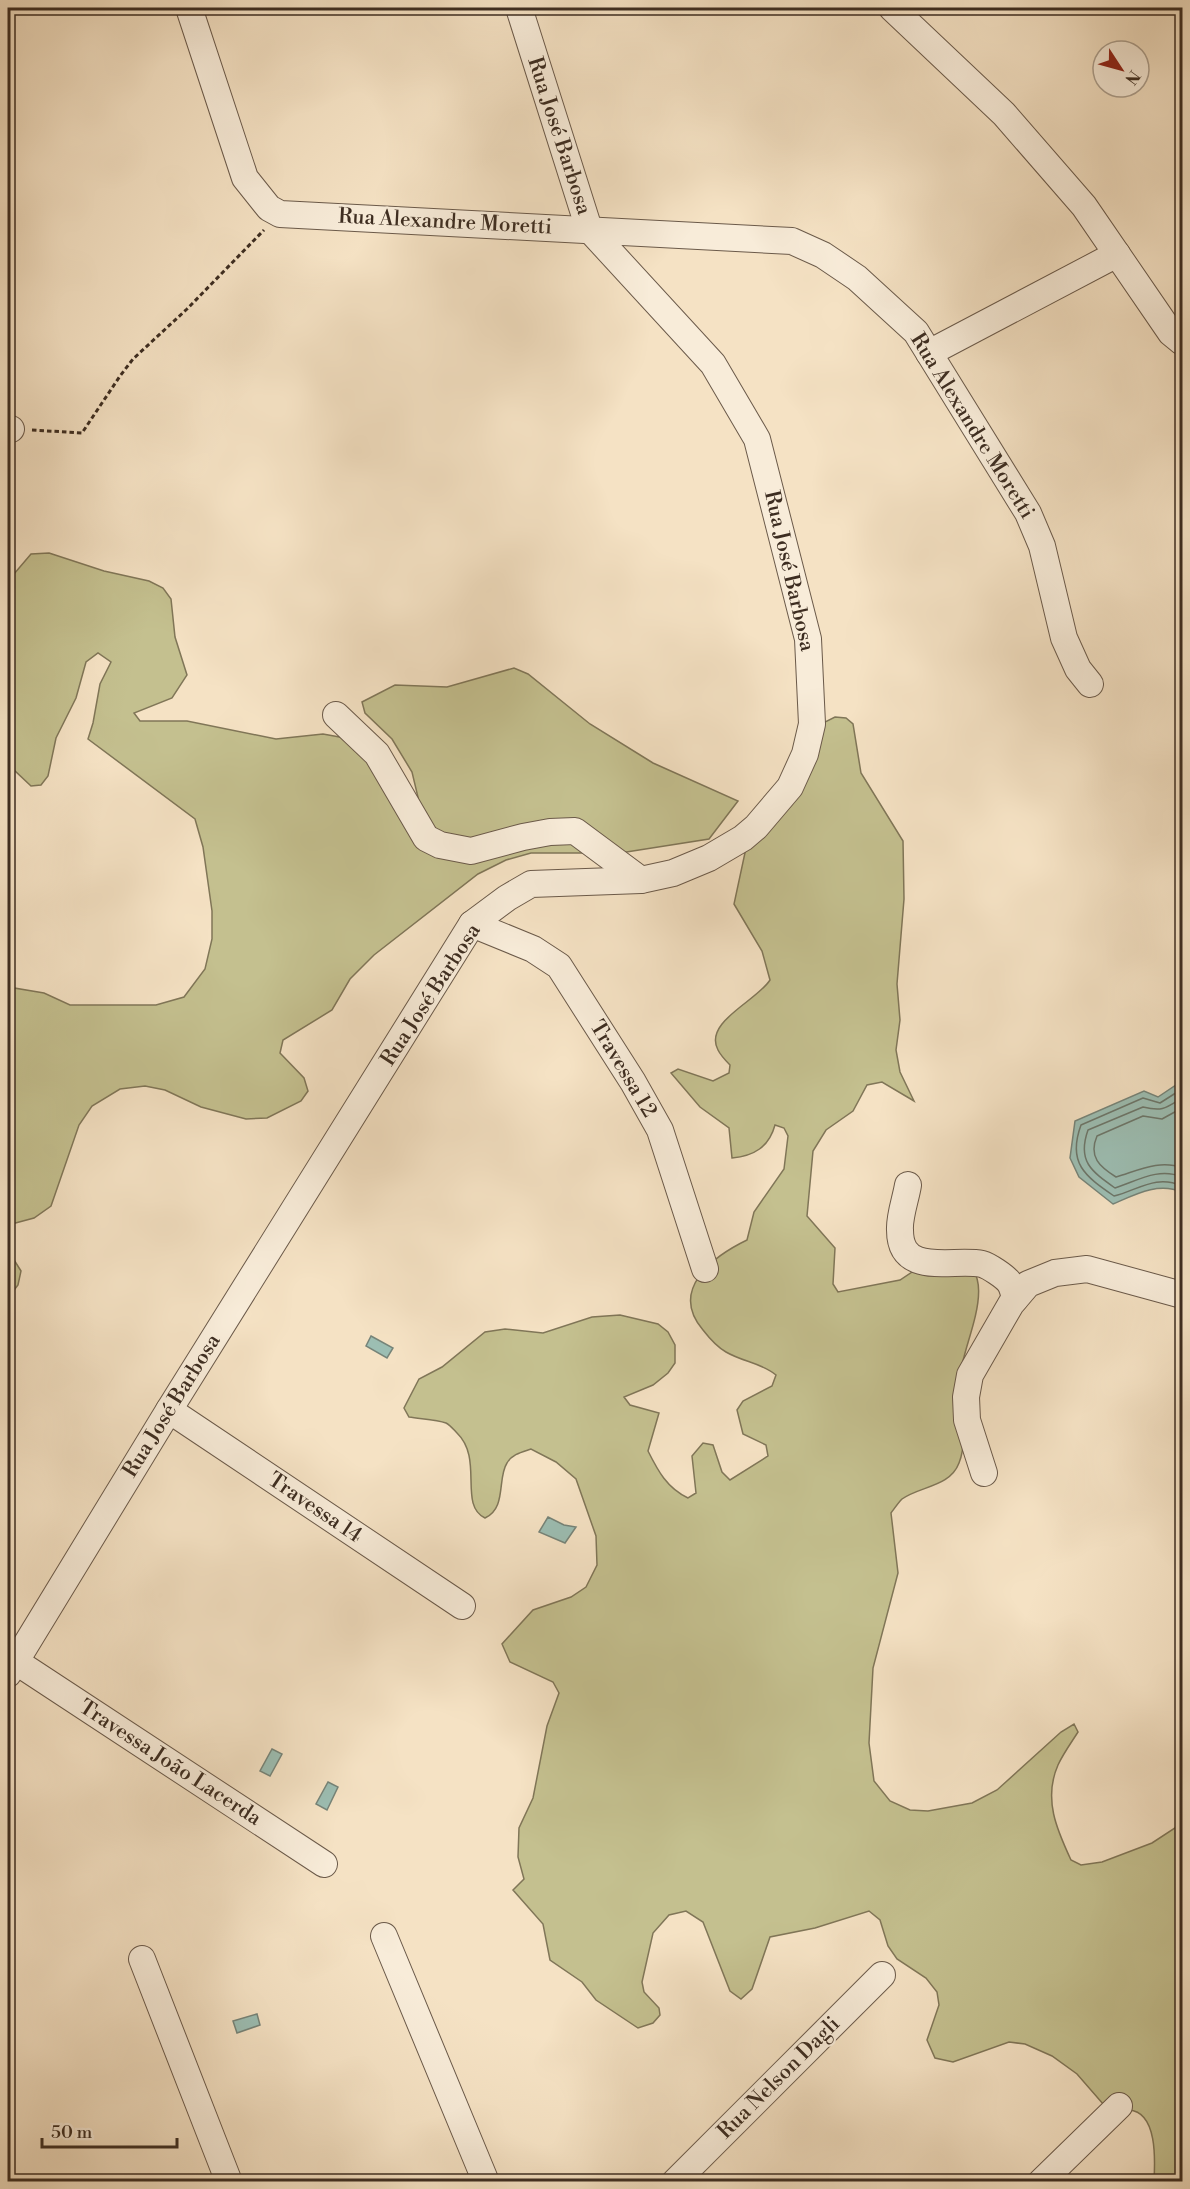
<svg xmlns="http://www.w3.org/2000/svg" width="1190" height="2189" font-family="'Libre Bodoni',serif">
<style>
.green{fill:#c4c08f;stroke:#807658;stroke-width:1.5}
.water{fill:#9cbeb3;stroke:#768479;stroke-width:1.5}
.lines{fill:none;stroke-linecap:round;stroke-linejoin:round}
.shore{stroke:#6c766a;stroke-width:1.5}
.minor-casing{stroke:#6b5a4a;stroke-width:28}
.path{stroke:#3d2d21;stroke-width:3;stroke-dasharray:4.5 3;stroke-linecap:butt}
.minor{stroke:#f8ecd9;stroke-width:26}
.labels{text-anchor:middle;dominant-baseline:central;stroke-width:4.5;stroke-linejoin:round;paint-order:stroke}
.street-label{font-size:21px;fill:#3d2d21;stroke:#f8ecd9}
</style>
<rect width="100%" height="100%" fill="#f5e2c4"/>
<filter id="stains"><feTurbulence type="fractalNoise" baseFrequency=".00333" numOctaves="4"/><feColorMatrix values="0 0 0 0 .2 0 0 0 0 .09 0 0 0 0 .02 0 0 0 .5 -.17"/></filter>
<radialGradient id="worn" r=".72"><stop offset=".6" stop-color="#630" stop-opacity="0"/><stop offset="1" stop-color="#630" stop-opacity=".3"/></radialGradient>
<g class="green">
<path d="M49 553 104 571 149 581 163 588 171 599 175 637 187 675 172 698 134 713 140 721H187L276 739 323 734 345 738 371 758 398 815 412 825 422 814 412 772 392 739 365 713 362 702 395 685 447 687 514 668 528 674 590 724 653 763 738 801 709 839 620 853H531L506 860 478 874 374 955 350 979 332 1010 283 1040 280 1053 304 1078 308 1091 301 1101 267 1118 246 1119 201 1107 165 1090 145 1086 120 1089 92 1106 79 1125 51 1206 34 1218 8 1225V987L44 993 70 1005H156L184 997 205 969 212 939V911L203 847 195 819 88 739 93 723 100 684 111 662 98 653 86 662 76 698 56 738 48 776 41 785 31 786 15 771 8 768V581L31 554Z"/>
<path d="M835 717 846 718 853 724 861 773 903 841 904 899 897 984 900 1020 896 1050 900 1072 914 1101 882 1082 867 1085 853 1111 826 1130 813 1151 807 1216 835 1248 833 1284 838 1292 900 1280 912 1272 920 1253C935 1249 940 1252 955 1256 1002 1272 965 1338 961 1371 957 1399 970 1436 959 1463 950 1487 920 1486 902 1499 898 1503 894 1509 891 1513L898 1573 873 1668 869 1743 874 1781 890 1801 910 1810 928 1811 972 1803 997 1790 1061 1732 1074 1724 1078 1732C1071 1743 1063 1754 1058 1765 1043 1799 1057 1830 1071 1860L1081 1865 1102 1862 1152 1843 1175 1828 1182 1817V2177L1179 2181H1154C1155 2162 1158 2112 1129 2110 1123 2109 1116 2111 1110 2112L1077 2074 1052 2056 1025 2044 1009 2042 953 2062 935 2058 927 2040 939 2005 937 1992 926 1978 897 1959 888 1946 880 1920 869 1911 815 1928 770 1937 752 1989 741 1999 730 1991 703 1922 686 1911 669 1915 653 1933 642 1982 644 1992 659 2008 660 2015 653 2023 638 2028 596 2000 582 1982 550 1960 543 1924 513 1890 524 1879 518 1857 519 1828 533 1798 547 1726 559 1693 553 1682 510 1662 502 1644 533 1610 571 1597 586 1587 597 1565 596 1536 576 1479 556 1462 531 1449C522 1452 512 1454 507 1463 497 1478 507 1508 485 1518 458 1505 484 1459 457 1433 454 1430 450 1425 446 1423 436 1419 420 1419 409 1417L404 1408 419 1379 442 1367 485 1332 505 1329 543 1333 592 1317 620 1315 658 1324 668 1332 675 1345V1363L668 1373 653 1385 624 1397 630 1405 659 1413 648 1451C658 1471 667 1488 688 1498L696 1493 692 1456 703 1443 713 1445 722 1472 730 1480 768 1456 766 1445 743 1434 737 1410 743 1401 772 1386 776 1375C762 1363 743 1362 726 1352 717 1347 710 1339 703 1330 669 1290 712 1257 747 1240L754 1212 784 1169 788 1136 784 1128 775 1125C769 1147 754 1156 732 1158L729 1128 700 1107 671 1073 678 1069 713 1081 729 1073 730 1065C726 1061 721 1056 718 1050 703 1022 757 1001 770 980L762 951 734 904 746 848 823 723Z"/>
<path d="M8 1253 11 1255 21 1271 18 1285 8 1298Z"/>
<path d="M1182 1578V1649C1172 1621 1176 1606 1182 1578Z"/>
</g>
<g class="water">
<path d="M1182 1081V1192C1158 1182 1136 1194 1113 1204L1079 1177 1070 1158 1075 1121 1144 1091 1158 1097Z"/>
<path d="M371 1336 393 1348 387 1358 366 1346Z"/>
<path d="M548 1517 564 1525 576 1527 565 1543 539 1532Z"/>
<path d="M272 1749 282 1754 270 1776 260 1771Z"/>
<path d="M328 1782 338 1787 327 1810 316 1804Z"/>
<path d="M257 2014 260 2025 237 2033 233 2021Z"/>
</g>
<g class="lines">
<g class="shore">
<path d="M1182 1089 1160 1103 1143 1098 1081 1125C1067 1163 1085 1176 1114 1196 1138 1190 1156 1174 1182 1186"/>
<path d="M1182 1098C1166 1108 1163 1112 1143 1107L1088 1130C1077 1161 1091 1171 1115 1188 1137 1181 1158 1167 1182 1177"/>
<path d="M1182 1108 1162 1119 1143 1116 1097 1136C1088 1157 1100 1167 1116 1177 1137 1171 1160 1159 1182 1168"/>
</g>
<g class="minor-casing">
<g id="minor">
<path d="M189 8 245 178 269 208 280 214 792 241 823 255 857 278 916 332 1028 513 1042 546 1064 638 1078 669 1090 684"/>
<path d="M892 8 1004 114 1084 206 1171 333 1182 342"/>
<path d="M929 353 1117 254"/>
<path d="M8 428 11 429"/>
<path d="M336 715 377 754 426 838 440 845 471 851 523 837 550 832 575 831 641 880"/>
<path d="M472 924 533 949 559 966 633 1082 660 1130 705 1269"/>
<path d="M908 1185C906 1198 899 1217 900 1230 900 1278 954 1258 982 1264 989 1266 1004 1276 1009 1282 1012 1286 1014 1294 1015 1299"/>
<path d="M169 1410 462 1606"/>
<path d="M984 1473 967 1420 966 1397 970 1375 1011 1304 1028 1284 1055 1273 1087 1269 1182 1295"/>
<path d="M15 1661 324 1864"/>
<path d="M8 1674 169 1410 472 924 507 898 531 884 641 880 673 873 709 858 743 838 756 827 790 787 805 754 812 724 808 639 757 439 713 364 589 229 519 8"/>
<path d="M384 1936 486 2182"/>
<path d="M142 1959 229 2182"/>
<path d="M675 2182 882 1975"/>
<path d="M1041 2182 1119 2106"/>
</g>
</g>
<path class="path" d="M32 430 82 433 120 376 133 359 187 309 264 230"/>
<use href="#minor" class="minor"/>
</g>
<g class="labels">
<g class="street-label">
<text transform="translate(559 136) rotate(72)">Rua José Barbosa</text>
<text transform="translate(445 222) rotate(3)">Rua Alexandre Moretti</text>
<text transform="translate(972 426) rotate(58)">Rua Alexandre Moretti</text>
<text transform="translate(789 571) rotate(77)">Rua José Barbosa</text>
<text transform="translate(431 995) rotate(-57)">Rua José Barbosa</text>
<text transform="translate(623 1069) rotate(59)">Travessa 12</text>
<text transform="translate(172 1406) rotate(-58)">Rua José Barbosa</text>
<text transform="translate(315 1508) rotate(34)">Travessa 14</text>
<text transform="translate(170 1763) rotate(33)">Travessa João Lacerda</text>
<text transform="translate(779 2078) rotate(-45)">Rua Nelson Dagli</text>
</g>
</g>
<rect width="1190" height="2189" fill="none" stroke="#f5e2c4" stroke-width="30"/>
<rect x="9" y="9" width="1172" height="2171" fill="none" stroke="#3d2d21" stroke-width="3"/>
<rect x="15" y="15" width="1160" height="2159" fill="none" stroke="#3d2d21" stroke-width="1.5"/>
<g transform="translate(1121 69) rotate(126)"><circle r="28" fill="#f8ecd9" stroke="#ada08f" stroke-width="1.5"/>
<path d="M0-4.5L10 22L0 15L-10 22Z" fill="#8f2418"/>
<text y="-9" font-size="16" font-weight="bold" text-anchor="middle" fill="#3d2d21">N</text>
</g>
<path d="M42 2138v9h135v-9" fill="none" stroke="#3d2d21" stroke-width="3"/>
<text x="51" y="2138" font-size="18" fill="#3d2d21" stroke="#f8ecd9" stroke-width="4.5" paint-order="stroke">50 m</text>
<rect width="100%" height="100%" filter="url(#stains)"/>
<rect width="100%" height="100%" fill="url(#worn)"/>
</svg>
